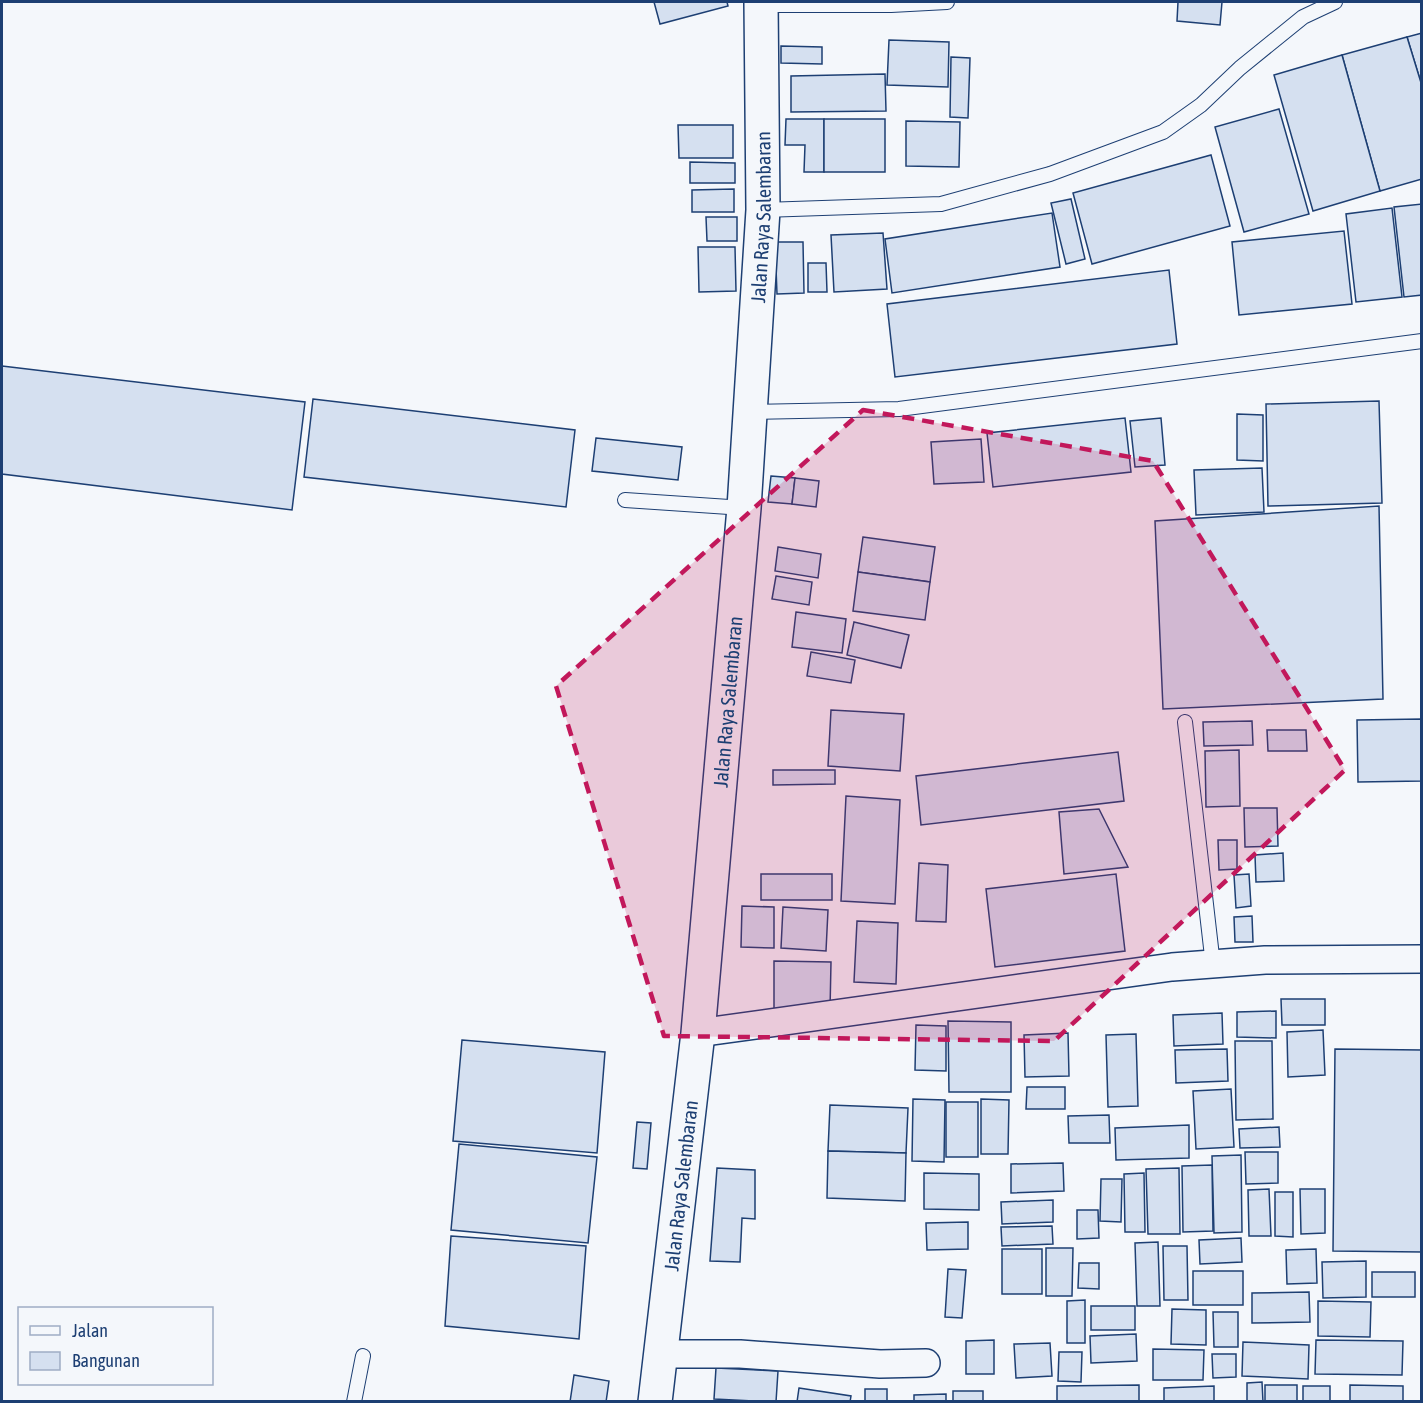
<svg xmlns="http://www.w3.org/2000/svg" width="1423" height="1403" font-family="'Asap Condensed',sans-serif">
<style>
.building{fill:#d5e0f0;stroke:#1d3f73;stroke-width:1.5}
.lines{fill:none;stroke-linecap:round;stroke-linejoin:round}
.lane-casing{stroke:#1d3f73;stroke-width:16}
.street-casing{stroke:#1d3f73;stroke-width:30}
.secondary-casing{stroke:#1d3f73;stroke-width:36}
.lane{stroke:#f4f7fb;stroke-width:14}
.street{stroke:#f4f7fb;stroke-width:27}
.secondary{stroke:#f4f7fb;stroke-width:33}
.marked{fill:#c2185b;fill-opacity:0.2;stroke:#c2185b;stroke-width:4.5;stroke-dasharray:12 8;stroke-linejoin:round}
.labels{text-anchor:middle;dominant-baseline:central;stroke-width:4.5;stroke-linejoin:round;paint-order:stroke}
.street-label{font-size:20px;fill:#1d3f73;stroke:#f4f7fb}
</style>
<rect width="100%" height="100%" fill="#f4f7fb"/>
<g class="building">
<path d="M654 2H727L728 6 660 24Z"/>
<path d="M1178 2H1222L1220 25 1177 21Z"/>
<path d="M1422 33V86L1407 37Z"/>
<path d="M1407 37 1422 86V179L1380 191 1342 55Z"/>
<path d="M889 40 949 42 948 87 887 85Z"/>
<path d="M781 46 822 47V64L781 63Z"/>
<path d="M1342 55 1380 191 1313 211 1274 75Z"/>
<path d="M951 57 970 58 968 118 950 117Z"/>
<path d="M885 74 886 111 791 112V76Z"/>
<path d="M1279 109 1309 214 1244 232 1215 127Z"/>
<path d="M786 119H824V172H804L805 145H785Z"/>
<rect x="824" y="119" width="61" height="53"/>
<path d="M906 121 960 122 959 167 906 166Z"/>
<path d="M678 125H733V158H679Z"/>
<path d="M1211 155 1230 226 1092 264 1073 193Z"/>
<path d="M690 162 735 163V183H690Z"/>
<path d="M734 189V212H692V190Z"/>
<path d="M1071 199 1085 259 1066 264 1051 203Z"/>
<path d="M1422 204V295L1404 297 1394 207Z"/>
<path d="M1392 208 1402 297 1356 302 1346 214Z"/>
<path d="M1052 213 1060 267 892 293 885 239Z"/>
<path d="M706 217H737V241H707Z"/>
<path d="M1344 231 1352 304 1239 315 1232 242Z"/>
<path d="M883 233 887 289 834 292 831 235Z"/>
<path d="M775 242H803L804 293 777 294Z"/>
<path d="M698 247H735L736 291 699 292Z"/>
<path d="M808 263H826L827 292H808Z"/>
<path d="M1169 270 1177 344 895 377 887 304Z"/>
<path d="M2 366 305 402 292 510 2 474Z"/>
<path d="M313 399 575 430 566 507 304 477Z"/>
<path d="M1379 401 1382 503 1268 506 1266 404Z"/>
<path d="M1237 414 1263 415V461L1237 460Z"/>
<path d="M1125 418 1131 472 993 487 987 433Z"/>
<path d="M1161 418 1165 465 1135 467 1130 421Z"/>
<path d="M596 438 682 447 678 480 592 471Z"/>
<path d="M981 439 984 482 934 484 931 442Z"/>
<path d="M1262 468 1264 512 1196 515 1194 470Z"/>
<path d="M771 476 795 478 792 504 768 502Z"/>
<path d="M795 478 819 481 816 507 792 504Z"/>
<path d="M1379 506 1383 699 1163 709 1155 521Z"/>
<path d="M863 537 935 547 930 582 858 572Z"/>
<path d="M778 547 821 554 818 578 775 571Z"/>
<path d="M858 572 930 582 925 620 853 611Z"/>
<path d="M776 576 812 582 809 605 772 599Z"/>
<path d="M796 612 846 619 842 653 792 647Z"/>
<path d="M854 622 909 635 901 668 847 655Z"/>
<path d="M811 652 855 660 851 683 807 676Z"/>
<path d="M831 710 904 714 900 771 828 766Z"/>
<path d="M1422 719V781L1358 782 1357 720Z"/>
<path d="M1252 721 1253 745 1204 746 1203 722Z"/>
<path d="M1267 730H1306L1307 751H1268Z"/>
<path d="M1239 750 1240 806 1206 807 1205 751Z"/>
<path d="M1118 752 1124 801 921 825 916 776Z"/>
<path d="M773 770H835V784L773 785Z"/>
<path d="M846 796 900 800 895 904 841 901Z"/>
<path d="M1244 808H1277L1278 846 1245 847Z"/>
<path d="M1099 809 1128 867 1064 874 1059 812Z"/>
<path d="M1218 840H1237V869L1219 870Z"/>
<path d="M1283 853 1284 881 1256 882 1255 855Z"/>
<path d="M919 863 948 865 946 922 916 921Z"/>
<rect x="761" y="874" width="71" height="26"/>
<path d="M1116 874 1125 951 995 967 986 889Z"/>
<path d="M1249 874 1251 906 1236 908 1234 875Z"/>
<path d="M742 906 774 907V948L741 947Z"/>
<path d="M783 907 828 910 826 951 781 948Z"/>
<path d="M1252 916 1253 942H1235L1234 917Z"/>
<path d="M857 921 898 923 896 984 854 982Z"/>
<path d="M774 961 831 962 830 1010 774 1009Z"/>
<path d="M1281 999H1325V1025H1282Z"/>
<path d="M1276 1011V1038L1237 1037V1012Z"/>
<path d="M1222 1013 1223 1044 1174 1046 1173 1015Z"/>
<path d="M948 1021 1011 1022V1092H949Z"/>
<path d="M916 1025 946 1026V1071L915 1070Z"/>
<path d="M1323 1030 1325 1075 1288 1077 1287 1032Z"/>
<path d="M1068 1033 1069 1076 1025 1077 1024 1035Z"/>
<path d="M1136 1034 1138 1106 1108 1107 1106 1035Z"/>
<path d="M462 1040 605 1052 597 1153 453 1141Z"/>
<path d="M1235 1041H1272L1273 1119 1236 1120Z"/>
<path d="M1227 1049 1228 1081 1176 1083 1175 1050Z"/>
<path d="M1335 1049 1422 1050V1252L1333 1251Z"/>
<path d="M1027 1087H1065V1109H1026Z"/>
<path d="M1231 1089 1234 1147 1196 1149 1193 1091Z"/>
<path d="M913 1099 945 1100 944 1162 912 1161Z"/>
<path d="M981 1099 1009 1100 1008 1154H981Z"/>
<rect x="946" y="1102" width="32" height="55"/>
<path d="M830 1105 908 1108 906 1153 828 1151Z"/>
<path d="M1109 1115 1110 1143H1069L1068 1116Z"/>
<path d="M637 1122 651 1123 647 1169 633 1168Z"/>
<path d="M1189 1125V1158L1116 1160 1115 1128Z"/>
<path d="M1279 1127 1280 1147 1240 1148 1239 1129Z"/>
<path d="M459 1144 597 1157 588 1243 451 1230Z"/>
<path d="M828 1151 906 1153 905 1201 827 1198Z"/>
<path d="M1245 1152H1278V1183L1246 1184Z"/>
<path d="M1241 1155 1242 1232 1214 1233 1212 1156Z"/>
<path d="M1063 1163 1064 1191 1011 1193V1164Z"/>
<path d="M1212 1165 1213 1231 1183 1232 1182 1166Z"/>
<path d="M717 1168 755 1170V1219L742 1218 740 1262 710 1261Z"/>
<path d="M1179 1168 1180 1234H1148L1146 1169Z"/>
<path d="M924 1173 979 1174V1210L924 1209Z"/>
<path d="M1144 1173 1145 1232H1125L1124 1174Z"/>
<path d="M1101 1179H1122L1121 1222 1100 1221Z"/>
<path d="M1269 1189 1271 1236H1249L1248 1190Z"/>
<path d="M1300 1189H1325V1233L1301 1234Z"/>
<path d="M1275 1192H1293V1237L1275 1236Z"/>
<path d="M1053 1200V1222L1002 1224 1001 1202Z"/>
<path d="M1077 1210H1098L1099 1238 1077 1239Z"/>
<path d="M968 1222V1249L927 1250 926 1223Z"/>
<path d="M1052 1226 1053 1244 1002 1246 1001 1227Z"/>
<path d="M451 1236 586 1246 579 1339 445 1326Z"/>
<path d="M1241 1238 1242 1262 1200 1264 1199 1240Z"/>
<path d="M1158 1242 1160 1306H1137L1135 1243Z"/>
<path d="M1163 1246H1187L1188 1300H1164Z"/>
<path d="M1046 1248H1073L1072 1296H1046Z"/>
<rect x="1002" y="1249" width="40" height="45"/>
<path d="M1316 1249 1317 1283 1287 1284 1286 1250Z"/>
<path d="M1366 1261V1297L1323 1298 1322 1262Z"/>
<path d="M1079 1263H1099V1289L1078 1288Z"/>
<path d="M948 1269 966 1270 962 1318 945 1317Z"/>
<rect x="1193" y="1271" width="50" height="34"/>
<rect x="1372" y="1272" width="43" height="25"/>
<path d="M1309 1292 1310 1322 1252 1323V1293Z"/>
<path d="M1085 1300V1343H1067V1301Z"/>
<path d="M1318 1301 1371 1302 1370 1337 1318 1336Z"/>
<rect x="1091" y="1306" width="44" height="24"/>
<path d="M1172 1309 1206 1310V1345L1171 1344Z"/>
<path d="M1213 1312H1238V1347H1214Z"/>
<path d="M1136 1334 1137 1361 1091 1363 1090 1336Z"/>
<path d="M994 1340V1374H966V1341Z"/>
<path d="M1316 1340 1403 1341 1402 1375 1315 1374Z"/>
<path d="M1243 1342 1309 1345 1308 1379 1242 1376Z"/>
<path d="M1050 1343 1052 1376 1016 1378 1014 1344Z"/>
<path d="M1153 1349 1204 1350 1203 1380H1153Z"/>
<path d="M1059 1352H1082L1081 1382 1058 1381Z"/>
<path d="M1212 1354H1236V1377L1213 1378Z"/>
<path d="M716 1368 778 1371 776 1402 714 1399Z"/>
<path d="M574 1375 609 1381 606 1402H570Z"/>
<path d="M1262 1382 1263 1402H1247V1383Z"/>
<path d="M1139 1385V1401L1057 1402V1386Z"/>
<rect x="1265" y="1385" width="32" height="17"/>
<path d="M1350 1385 1403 1386V1402H1350Z"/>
<path d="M1214 1386V1402H1164V1388Z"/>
<rect x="1303" y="1386" width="27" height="16"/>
<path d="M799 1388 851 1396 850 1402H797Z"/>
<rect x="865" y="1389" width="22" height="13"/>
<rect x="953" y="1391" width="30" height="11"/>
<path d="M946 1394V1402H914V1395Z"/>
</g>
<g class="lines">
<g class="lane-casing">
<g id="lane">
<path d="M761 5H891L947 2"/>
<path d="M763 210 941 204 1050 174 1163 132 1201 105 1240 68 1303 17 1335 2"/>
<path d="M750 412 899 409 1422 341"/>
<path d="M625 500 744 508"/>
<path d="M1185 722 1213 965"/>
<path d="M354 1402 363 1356"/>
</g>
</g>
<g class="street-casing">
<g id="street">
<path d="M698 1033 1172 967 1265 960 1422 959"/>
<path d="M660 1354H740L880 1364 926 1363"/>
</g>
</g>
<g class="secondary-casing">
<g id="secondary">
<path id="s1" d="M655 1402 698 1033 744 508 763 210 761 2"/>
</g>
</g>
<use href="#lane" class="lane"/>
<use href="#street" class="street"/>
<use href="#secondary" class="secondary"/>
</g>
<path class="marked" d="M863 410 1153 461 1345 770 1054 1041 664 1036 556 686Z"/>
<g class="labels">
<g class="street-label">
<text stroke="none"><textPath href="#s1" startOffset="1190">Jalan Raya Salembaran</textPath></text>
<text stroke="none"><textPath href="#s1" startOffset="704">Jalan Raya Salembaran</textPath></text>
<text stroke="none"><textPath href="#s1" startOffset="218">Jalan Raya Salembaran</textPath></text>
</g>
</g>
<rect width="1423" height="1403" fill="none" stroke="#1d3f73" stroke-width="6"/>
<rect x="18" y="1307" width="195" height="78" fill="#f4f7fb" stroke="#9eadc5" stroke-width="1.5"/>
<rect x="30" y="1326" width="30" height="9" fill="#f4f7fb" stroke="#9eadc5" stroke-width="1.5"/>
<text x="72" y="1337" font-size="18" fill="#1d3f73">Jalan</text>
<rect x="30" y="1352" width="30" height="18" fill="#d5e0f0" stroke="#9eadc5" stroke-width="1.5"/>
<text x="72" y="1367" font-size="18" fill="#1d3f73">Bangunan</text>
</svg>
